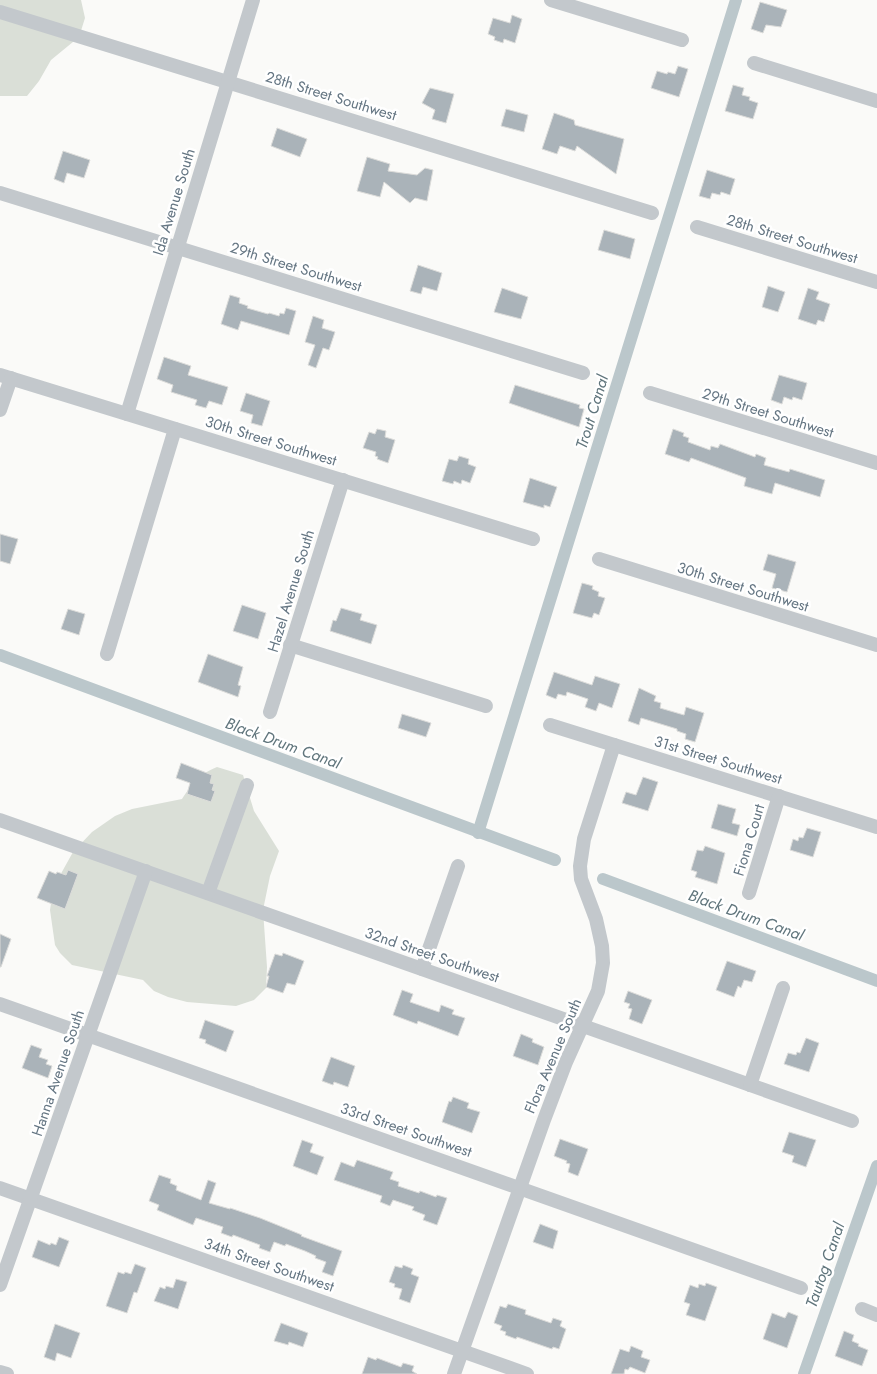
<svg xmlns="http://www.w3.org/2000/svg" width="877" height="1374" font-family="Jost,sans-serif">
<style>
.green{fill:#dadfd7}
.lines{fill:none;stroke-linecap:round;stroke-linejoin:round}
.canal{stroke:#bbc7cb;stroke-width:12}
.building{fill:#aab3b9;stroke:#dcdcda}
.street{stroke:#c3c8cc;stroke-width:14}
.labels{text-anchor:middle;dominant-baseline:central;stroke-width:5;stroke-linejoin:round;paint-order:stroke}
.street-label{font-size:15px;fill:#657683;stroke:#fff}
.water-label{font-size:16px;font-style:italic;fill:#60757c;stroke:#fff}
</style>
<rect width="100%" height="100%" fill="#fafaf8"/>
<g class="green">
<path d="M0 0H81L85 18 79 37 51 60 39 81 27 96H0Z"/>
<path d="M217 767 243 775 254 811 279 851 270 876 263 910 267 967 266 988 254 1000 236 1006 187 1002 168 997 154 991 143 980 72 965 60 953 55 945 50 910 52 897 58 879 73 852 92 832 115 816 132 809 182 799C193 783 198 775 217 767Z"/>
</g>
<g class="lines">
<g class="canal">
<path d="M0 655 555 860"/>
<path d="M478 833 736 0"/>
<path d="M603 879 877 981"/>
<path d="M804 1374 877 1166"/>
</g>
</g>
<g class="building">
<path d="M760 2 787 10 781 27 766 25 763 33 751 29Z"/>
<path d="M512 15 522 19 515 43 504 39 503 43 494 40 495 37 488 34 493 18 510 23Z"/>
<path d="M678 66 688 69 679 97 651 88 657 71 667 74 668 72 675 74Z"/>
<path d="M733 85 744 88 742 95 750 97 749 100 758 103 753 119 725 111Z"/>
<path d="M430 88 454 94 446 123 432 119 435 110 422 103Z"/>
<path d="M506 109 528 115 524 132 501 126Z"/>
<path d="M554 113 574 120 575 125 624 139 616 174 577 146 575 151 560 146 557 154 542 149Z"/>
<path d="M277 128 307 139 300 157 271 146Z"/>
<path d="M63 151 90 160 84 178 67 173 64 183 54 179Z"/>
<path d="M367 157 390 164 388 171 417 175 425 168 433 170 427 201 415 198 410 203 384 182 380 197 357 191Z"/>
<path d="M707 170 735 179 730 195 721 192 720 195 712 193 710 199 699 196Z"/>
<path d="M604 230 635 239 630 259 598 250Z"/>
<path d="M418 265 442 273 437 291 423 287 421 294 410 291Z"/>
<path d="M768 286 785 292 778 312 762 307Z"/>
<path d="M502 288 528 297 521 319 494 312Z"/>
<path d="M808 288 819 292 816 299 830 304 824 322 818 320 816 325 798 319Z"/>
<path d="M230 295 240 298 239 303 248 306 247 308 268 314 269 313 279 316 280 313 284 314 286 308 296 311 289 335 241 321 238 330 221 324Z"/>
<path d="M313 316 324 320 322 328 335 332 329 350 323 348 316 368 308 365 315 345 305 342Z"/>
<path d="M164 357 191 366 188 375 228 387 222 405 209 401 206 408 195 405 197 400 171 392 173 385 157 379Z"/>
<path d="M779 375 807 383 802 400 793 397 792 400 784 397 782 404 771 400Z"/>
<path d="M515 385 580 405 579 408 584 409 579 427 509 403Z"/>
<path d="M246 393 270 401 262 426 251 423 253 415 240 411Z"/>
<path d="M377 429 386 431 385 437 395 440 388 463 377 459 378 457 375 456 376 452 363 448 369 432 375 434Z"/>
<path d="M673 429 684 433 683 436 689 438 688 442 710 450 711 446 718 448 720 444 755 457 756 454 766 458 764 465 789 472 790 469 825 480 820 497 775 483 772 494 744 486 746 478 691 458 689 462 665 454Z"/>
<path d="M459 456 469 459 468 464 476 467 470 483 462 480 461 484 454 481 453 484 442 481 449 459 457 461Z"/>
<path d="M530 478 557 487 550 507 544 505V508L523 502Z"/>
<path d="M0 534 18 539 10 564 0 561Z"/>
<path d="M768 554 796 562 787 592 772 588 776 574 763 570Z"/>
<path d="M582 583 593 586 592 589 599 592 598 596 605 598 599 615 594 613 592 618 573 613Z"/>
<path d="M242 605 266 613 258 639 233 631Z"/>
<path d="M341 608 362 614 360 620 377 625 371 644 330 631 333 620 336 621Z"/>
<path d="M68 609 85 614 79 635 61 629Z"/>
<path d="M208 654 243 667 238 685 241 686 238 697 198 682Z"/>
<path d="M554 672 592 685 595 676 620 684 612 708 599 703 596 711 585 707 588 699 567 692 566 696 558 694 556 699 546 695Z"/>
<path d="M639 688 656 696 654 701 661 703 660 708 684 715 686 707 704 713 695 742 685 739 686 734 677 731V729L641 718 639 725 628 721Z"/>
<path d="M402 714 431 723 426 737 398 728Z"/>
<path d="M181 763 212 775 210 783 214 784 212 790 215 791 211 802 187 794 190 783 176 778Z"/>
<path d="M643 777 658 782 648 811 622 803 626 792 636 795Z"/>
<path d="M718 804 736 809 732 823 740 825 737 836 711 828Z"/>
<path d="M807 828 821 832 813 857 790 850 793 839 798 841 799 837 803 838Z"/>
<path d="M705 846 725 853 717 884 695 877 697 872 691 870 697 850 703 851Z"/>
<path d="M68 870 78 874 65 909 37 898 49 871 56 874 57 872 66 875Z"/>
<path d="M0 934 11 939 1 967H0Z"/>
<path d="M283 953 304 961 295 985 287 983 283 993 266 987 269 976H267L275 954 282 956Z"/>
<path d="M727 961 756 971 752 982 744 980 741 988 738 986 734 997 716 990Z"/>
<path d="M402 990 413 994 410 1002 439 1012 441 1005 454 1010 452 1014 465 1018 458 1036 418 1021 417 1024 393 1015Z"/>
<path d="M628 991 652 1000 642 1024 629 1019 632 1009 628 1008 630 1004 624 1002Z"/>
<path d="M205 1020 234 1031 226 1052 205 1043 206 1040 199 1038Z"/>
<path d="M521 1034 533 1039 532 1042 544 1047 538 1065 513 1056Z"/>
<path d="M806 1038 819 1043 809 1072 784 1064 788 1053 796 1055 797 1052 800 1053Z"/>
<path d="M31 1045 42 1049 39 1057 48 1060 46 1064 52 1066 48 1078 22 1068Z"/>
<path d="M331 1057 355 1066 348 1087 334 1082 333 1085 322 1081Z"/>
<path d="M453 1097 469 1103 467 1108 480 1112 472 1133 442 1122 449 1101 451 1102Z"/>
<path d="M789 1132 816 1140 806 1167 792 1162 794 1156 782 1152Z"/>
<path d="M560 1139 588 1149 578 1176 568 1172 570 1164 566 1163 567 1161 554 1156Z"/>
<path d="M302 1140 313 1144 310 1152 324 1157 317 1175 293 1166Z"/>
<path d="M357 1160 393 1172 390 1179 399 1182 398 1186 419 1193 420 1191 436 1197 437 1195 447 1198 437 1225 423 1220 425 1215 412 1210 414 1207 393 1200 390 1206 380 1202 382 1196 334 1180 341 1162 354 1167Z"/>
<path d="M159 1175 171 1179 170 1183 177 1186 176 1190 201 1200 208 1180 216 1183 209 1203 230 1209V1208L260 1218 302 1235 301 1236 342 1251 333 1276 322 1272 326 1262 315 1258 316 1256 305 1251 286 1244 285 1246 274 1242 270 1252 259 1248 260 1245 233 1235 232 1237 221 1233 223 1227 196 1218 193 1225 157 1210 159 1205 149 1201Z"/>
<path d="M540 1224 558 1231 553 1249 533 1242Z"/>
<path d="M59 1237 69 1241 59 1267 32 1257 38 1240 50 1245 51 1243 56 1245Z"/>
<path d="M135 1264 146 1268 137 1293 134 1292 127 1313 106 1306 118 1272 124 1274 125 1272 131 1274Z"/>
<path d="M403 1265 413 1269 411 1274 419 1277 410 1303 399 1299 402 1289 394 1287 395 1284 389 1282 395 1266 402 1268Z"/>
<path d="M176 1279 187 1282 178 1309 154 1301 160 1287 165 1289 166 1286 173 1288Z"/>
<path d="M706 1283 717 1287 705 1321 686 1315 690 1304 684 1302 690 1285 698 1288 699 1284 705 1286Z"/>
<path d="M508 1304 526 1310 525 1314 551 1323 553 1318 562 1321 560 1326 566 1329 559 1349 553 1347 552 1349 517 1337 516 1339 505 1335 506 1332 500 1330 502 1326 494 1323 500 1306 506 1308Z"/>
<path d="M788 1312 798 1316 787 1348 763 1339 772 1313 785 1318Z"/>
<path d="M281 1323 308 1333 303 1347 289 1342 288 1345 285 1344 274 1341Z"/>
<path d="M55 1324 80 1333 71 1358 57 1353 55 1361 44 1357Z"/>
<path d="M844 1331 854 1335 852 1341 859 1344 858 1346 868 1350 862 1366 835 1356Z"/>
<path d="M631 1346 643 1351 641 1357 650 1360 645 1373 630 1367 628 1370 625 1369 624 1374H611L620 1349 629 1352Z"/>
<path d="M368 1357 376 1360 377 1358 401 1367 403 1363 414 1366 412 1371 417 1374H362Z"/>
</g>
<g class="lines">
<g class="street">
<path d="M551 0 682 40"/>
<path d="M0 12 652 213"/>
<path d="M754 63 877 101"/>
<path d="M0 193 583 373"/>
<path d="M697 227 877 282"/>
<path d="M0 375 533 539"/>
<path d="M650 393 877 463"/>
<path d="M0 410 11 378"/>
<path d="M127 414 253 0"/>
<path d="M599 559 877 645"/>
<path d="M290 645 486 706"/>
<path d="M107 654 175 429"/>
<path d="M270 712 343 480"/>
<path d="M550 725 877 827"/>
<path d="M0 820 852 1121"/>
<path d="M208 893 247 785"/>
<path d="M749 893 779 796"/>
<path d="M422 969 458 866"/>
<path d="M0 1004 801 1288"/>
<path d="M750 1085 783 988"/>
<path d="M0 1188 527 1374"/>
<path d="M0 1285 146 871"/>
<path d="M862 1309 877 1315"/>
<path d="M0 1372 7 1374"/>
<path d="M454 1374 544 1120 566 1062 598 991 603 963 602 946 596 919 581 879 580 866 584 839 614 745"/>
</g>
</g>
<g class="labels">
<g class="street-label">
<text transform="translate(331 96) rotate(17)">28th Street Southwest</text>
<text transform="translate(174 202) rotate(-73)">Ida Avenue South</text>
<text transform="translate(792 239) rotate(17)">28th Street Southwest</text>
<text transform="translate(296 267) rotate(17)">29th Street Southwest</text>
<text transform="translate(768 413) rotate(17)">29th Street Southwest</text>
<text transform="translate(271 441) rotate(17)">30th Street Southwest</text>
<text transform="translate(743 587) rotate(17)">30th Street Southwest</text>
<text transform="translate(291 591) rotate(-73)">Hazel Avenue South</text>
<text transform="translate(718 760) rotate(17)">31st Street Southwest</text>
<text transform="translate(749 840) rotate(-73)">Fiona Court</text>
<text transform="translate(432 955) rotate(19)">32nd Street Southwest</text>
<text transform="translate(553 1056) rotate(-67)">Flora Avenue South</text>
<text transform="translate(58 1073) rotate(-71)">Hanna Avenue South</text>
<text transform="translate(406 1130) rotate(19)">33rd Street Southwest</text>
<text transform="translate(269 1265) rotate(19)">34th Street Southwest</text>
</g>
<g class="water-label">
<text transform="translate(592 412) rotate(-73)">Trout Canal</text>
<text transform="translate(283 743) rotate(20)">Black Drum Canal</text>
<text transform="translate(746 915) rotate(20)">Black Drum Canal</text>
<text transform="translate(825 1265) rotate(-71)">Tautog Canal</text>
</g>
</g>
</svg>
